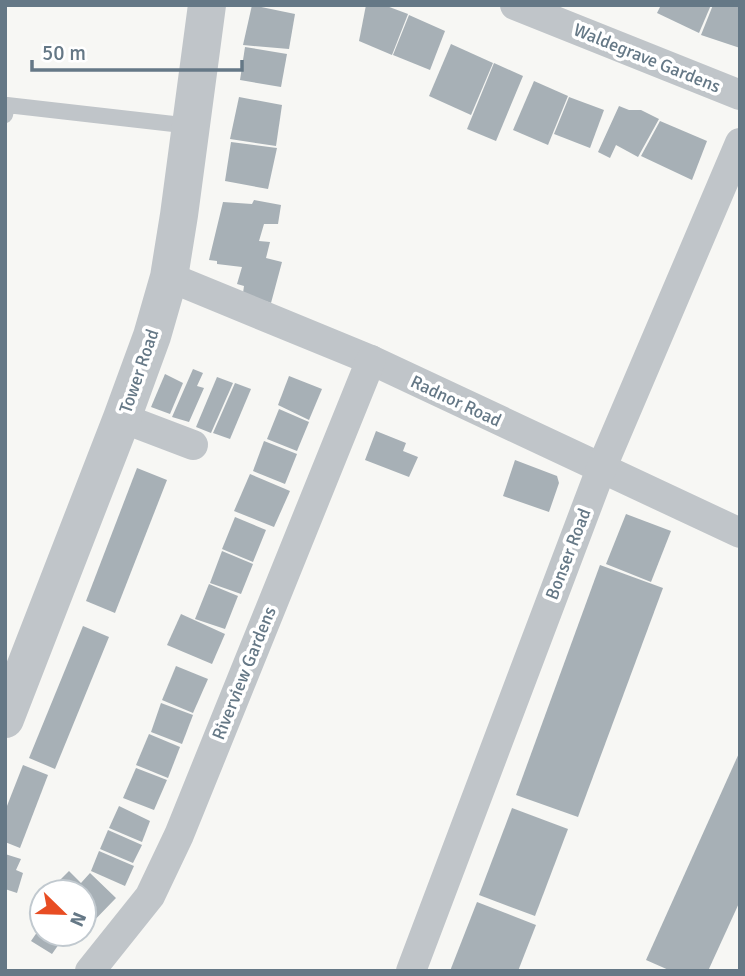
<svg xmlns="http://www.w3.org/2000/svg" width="745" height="976" font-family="Signika,sans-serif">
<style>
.building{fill:#a7b0b6}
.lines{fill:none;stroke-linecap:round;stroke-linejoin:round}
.service{stroke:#c0c5c9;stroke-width:16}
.minor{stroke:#c0c5c9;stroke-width:30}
.tertiary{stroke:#c0c5c9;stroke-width:38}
.labels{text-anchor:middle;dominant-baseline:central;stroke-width:7;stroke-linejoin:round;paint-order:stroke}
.street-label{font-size:18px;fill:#657886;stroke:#fff}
</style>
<rect width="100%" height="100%" fill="#f7f7f4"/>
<g class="building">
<path d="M252 5 295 14 289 49 243 45Z"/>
<path d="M366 5H384L408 14 392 55 359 41Z"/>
<path d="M661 5H711L699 33 657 13Z"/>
<path d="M713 5H740V48L701 35Z"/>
<path d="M409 15 445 31 430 70 393 55Z"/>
<path d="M451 44 493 63 471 115 429 96Z"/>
<path d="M245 47 287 54 281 87 240 80Z"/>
<path d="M494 63 523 76 496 141 467 129Z"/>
<path d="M534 81 568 96 548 145 513 130Z"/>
<path d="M239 97 282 105 276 146 230 139Z"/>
<path d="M569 97 604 110 590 148 554 134Z"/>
<path d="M619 106 629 110H641L659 119 638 157 616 145 610 158 598 152Z"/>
<path d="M660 121 707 141 692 180 641 156Z"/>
<path d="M231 142 277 148 268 189 225 181Z"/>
<path d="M254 200 281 205 278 224H264L259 241 270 242 266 258 282 262 271 303 243 293 244 286 237 284 242 267 217 264V261L209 260 223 202 252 204Z"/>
<path d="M193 369 203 373 197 386 204 388 189 422 172 417Z"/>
<path d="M165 374 183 383 170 414 151 407Z"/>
<path d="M289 376 322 389 309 420 278 405Z"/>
<path d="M217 377 233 383 211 433 196 427Z"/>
<path d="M235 383 251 389 230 439 213 433Z"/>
<path d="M279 409 309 422 297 451 267 439Z"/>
<path d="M376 431 406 443 403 451 418 457 409 477 365 460Z"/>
<path d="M264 441 297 454 285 484 253 471Z"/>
<path d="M515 460 557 476 559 483 549 512 503 496Z"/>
<path d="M137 468 167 480 115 613 86 601Z"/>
<path d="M250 474 290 491 274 527 234 511Z"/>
<path d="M626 514 671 531 651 582 606 564Z"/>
<path d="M235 517 266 530 253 562 222 549Z"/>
<path d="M222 551 253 564 241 594 210 583Z"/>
<path d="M600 565 663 588 578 817 516 795Z"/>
<path d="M209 584 238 596 225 629 195 619Z"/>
<path d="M181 614 225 634 212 664 167 645Z"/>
<path d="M83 626 109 637 55 769 29 758Z"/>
<path d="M176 666 208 679 193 713 162 700Z"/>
<path d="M161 703 193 715 182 744 151 732Z"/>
<path d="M149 734 180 747 168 778 136 765Z"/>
<path d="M740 751V901L708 971H671L646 960Z"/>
<path d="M23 765 48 775 20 848 5 842V811Z"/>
<path d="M136 768 167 780 154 810 123 798Z"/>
<path d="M119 806 150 821 142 842 109 828Z"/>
<path d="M512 808 568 829 535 916 479 895Z"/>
<path d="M108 830 142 845 133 863 100 849Z"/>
<path d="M99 851 134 866 125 886 91 871Z"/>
<path d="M5 854 21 859 16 870 23 873 17 893 5 889Z"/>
<path d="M69 871 81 883 90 873 116 898 84 931V892H48Z"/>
<path d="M477 902 536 925 518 971H450Z"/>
<path d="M42 925V934H66L52 954 31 941Z"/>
</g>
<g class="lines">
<path class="service" d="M5 115 7 105 191 126"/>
<g class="minor">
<path d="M515 5 740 95"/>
<path d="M169 277 371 360 740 533"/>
<path d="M122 418 193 445"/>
<path d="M90 971 150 896 179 835 371 360"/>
<path d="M411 971 601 469 740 143"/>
</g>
<path class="tertiary" d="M5 719 122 418 152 336 169 277 179 215 207 5"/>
</g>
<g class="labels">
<g class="street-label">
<text transform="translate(647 58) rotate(22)">Waldegrave Gardens</text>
<text transform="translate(139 371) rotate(-71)">Tower Road</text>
<text transform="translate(456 401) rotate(25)">Radnor Road</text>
<text transform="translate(568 554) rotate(-69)">Bonser Road</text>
<text transform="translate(244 673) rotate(-68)">Riverview Gardens</text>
</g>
</g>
<rect width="745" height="976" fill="none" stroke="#657886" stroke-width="14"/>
<g transform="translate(63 913) rotate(113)"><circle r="33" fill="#ffffff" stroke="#c1c9cf" stroke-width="2"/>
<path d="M0-5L12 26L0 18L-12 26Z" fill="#e84d23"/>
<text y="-10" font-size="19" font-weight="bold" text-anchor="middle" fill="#657886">N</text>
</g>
<path d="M32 60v10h210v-10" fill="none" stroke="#657886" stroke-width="3.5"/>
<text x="42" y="60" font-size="21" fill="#657886" stroke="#ffffff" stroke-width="5" paint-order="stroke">50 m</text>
</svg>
